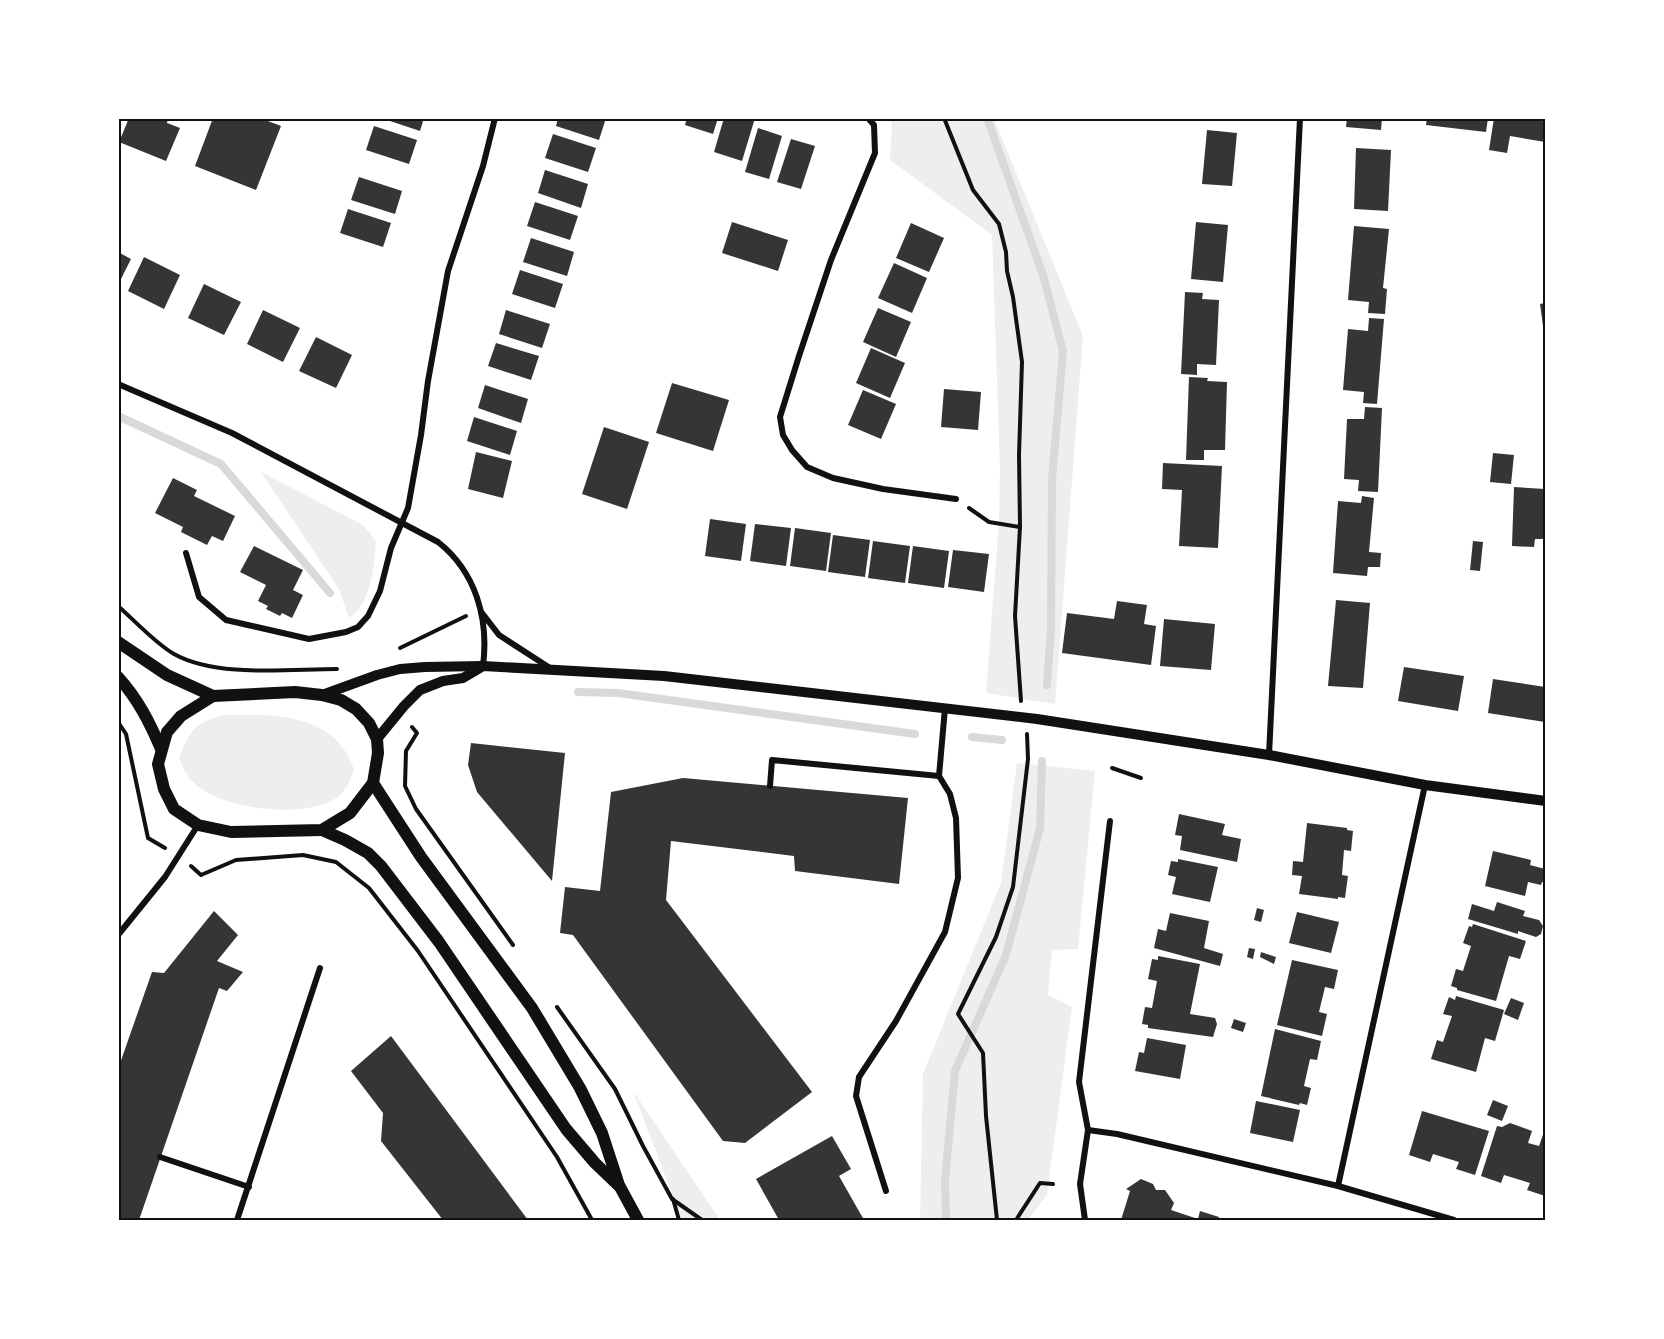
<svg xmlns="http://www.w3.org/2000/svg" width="1664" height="1339" font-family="Manrope,sans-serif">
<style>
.green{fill:#eee}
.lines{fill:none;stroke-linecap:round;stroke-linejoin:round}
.stream{stroke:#d9d9d9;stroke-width:8}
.building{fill:#353535}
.path{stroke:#111;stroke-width:4}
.minor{stroke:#111;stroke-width:6}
.tertiary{stroke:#111;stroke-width:10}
.secondary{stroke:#111;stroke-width:12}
.neatline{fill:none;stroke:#111;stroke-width:2}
</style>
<rect width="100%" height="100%" fill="#fff"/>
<g class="green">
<path d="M889 119H994L1083 336 1055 704 986 693 999 521 1000 469 992 235 890 160 892 125Z"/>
<path d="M261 472 363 525 376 541C374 567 372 602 349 618L339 589Z"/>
<path d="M225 715C274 714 336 713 354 770 350 779 346 791 338 797 306 820 220 810 193 782 186 775 183 767 179 758 189 731 196 721 225 715Z"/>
<path d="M1017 763 1095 771 1078 949 1052 950 1048 995 1072 1007 1047 1195 1028 1220H920L923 1074 1001 883Z"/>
<path d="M633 1091 720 1220H682Z"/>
</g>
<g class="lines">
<g class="stream">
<path d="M987 118 1043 275 1063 351 1052 479 1051 627 1047 685"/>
<path d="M118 416 221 464 330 593"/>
<path d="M578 692 618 693 915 734"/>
<path d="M972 737 1002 740"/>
<path d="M946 1220 945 1180 955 1071 1006 955 1040 828 1042 761"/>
</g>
</g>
<g class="building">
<path d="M129 118H168L167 123 180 128 166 161 119 142Z"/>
<path d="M213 118H260L281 126 256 190 195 166Z"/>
<path d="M381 118H424L420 131Z"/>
<path d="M558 118H606L599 140 556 126Z"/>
<path d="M687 118H718L713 134 685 125Z"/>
<path d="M724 118H755L742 161 714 152Z"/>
<path d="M1347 118H1382L1381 130 1346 127Z"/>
<path d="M1427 118H1488L1486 132 1426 125Z"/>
<path d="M1494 118H1545V142L1510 136 1507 153 1489 150Z"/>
<path d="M374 126 417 140 409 164 366 150Z"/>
<path d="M758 128 782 136 769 179 745 172Z"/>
<path d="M1207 130 1237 133 1232 186 1202 184Z"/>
<path d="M553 134 596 148 588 172 545 158Z"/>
<path d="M791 139 815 146 801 189 777 182Z"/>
<path d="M1356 148 1391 150 1388 211 1354 209Z"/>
<path d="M545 170 588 184 581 208 538 193Z"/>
<path d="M359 177 402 191 395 214 351 200Z"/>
<path d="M535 202 578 216 570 240 527 226Z"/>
<path d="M348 209 391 223 383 247 340 233Z"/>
<path d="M732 222 788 240 778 271 722 253Z"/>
<path d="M1196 222 1228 225 1223 282 1191 279Z"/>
<path d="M911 223 944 238 929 272 896 258Z"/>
<path d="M1354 226 1389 229 1383 288 1387 289 1385 314 1368 313 1369 302 1348 300Z"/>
<path d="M531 238 574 252 567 276 523 262Z"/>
<path d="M118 252 131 259 118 285Z"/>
<path d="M144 257 180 275 164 309 128 291Z"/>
<path d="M894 263 927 278 912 313 878 298Z"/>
<path d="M520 270 563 284 555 308 512 294Z"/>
<path d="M204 284 241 302 224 335 188 318Z"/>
<path d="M1185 292 1203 293 1202 299 1219 300 1216 365 1197 364V375L1181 374Z"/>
<path d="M1545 303V333H1544L1540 304Z"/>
<path d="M878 308 911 322 896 357 863 342Z"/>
<path d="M263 310 300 328 283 362 247 344Z"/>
<path d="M506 310 550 324 542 348 499 334Z"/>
<path d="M1369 318 1384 319 1377 404 1363 403 1364 392 1343 390 1348 329 1368 331Z"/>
<path d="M316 337 352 355 336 388 299 371Z"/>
<path d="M496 343 539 356 531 380 488 366Z"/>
<path d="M871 348 905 363 890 398 856 383Z"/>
<path d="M1189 377 1208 378 1207 381 1227 382 1225 450H1204V460H1186Z"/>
<path d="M672 383 729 400 713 451 656 433Z"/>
<path d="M485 385 528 399 521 423 478 408Z"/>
<path d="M944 389 981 392 978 430 941 427Z"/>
<path d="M863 390 896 404 881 439 848 425Z"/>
<path d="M1365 407 1382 408 1378 492 1358 491 1359 480 1344 479 1347 419H1364Z"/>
<path d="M474 417 517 431 510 455 467 441Z"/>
<path d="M604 427 649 442 627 509 582 494Z"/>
<path d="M476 452 512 461 503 498 468 489Z"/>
<path d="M1493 453 1514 455 1511 484 1490 482Z"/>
<path d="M1163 463 1222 466 1218 548 1179 546 1182 490 1162 489Z"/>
<path d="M173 478 197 490 194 496 235 516 223 541 212 536 207 545 181 532 183 527 155 513Z"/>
<path d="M1514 487 1545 489V539H1535L1534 547 1512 546Z"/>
<path d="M1362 496 1374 498 1369 552 1381 553 1380 567H1368L1367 576 1333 573 1338 501 1361 503Z"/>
<path d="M710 519 746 524 741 561 705 556Z"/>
<path d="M755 524 791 528 786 566 750 561Z"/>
<path d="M795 528 831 533 826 571 790 566Z"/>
<path d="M833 535 870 540 865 577 828 572Z"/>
<path d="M873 541 910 546 905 583 868 578Z"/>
<path d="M1473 541 1483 542 1480 571 1470 570Z"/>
<path d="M254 546 303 570 293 590 303 595 292 618 282 613 280 616 266 609 268 606 258 601 266 585 240 572Z"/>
<path d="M913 546 949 551 944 588 908 583Z"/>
<path d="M953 550 989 554 984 592 948 587Z"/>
<path d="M1336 600 1370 603 1363 688 1328 686Z"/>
<path d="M1117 601 1147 605 1144 624 1156 626 1151 665 1062 653 1067 613 1114 619Z"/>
<path d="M1164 619 1215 624 1211 670 1160 666Z"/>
<path d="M1404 667 1464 676 1458 711 1398 701Z"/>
<path d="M1493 679 1545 687V722L1488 713Z"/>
<path d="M471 743 565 753 552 881 477 792 468 765Z"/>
<path d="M683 778 908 798 899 884 795 871 794 856 671 841 666 900 812 1092 745 1143 723 1141 573 935 560 933 565 887 600 891 611 792Z"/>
<path d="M1179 814 1225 824 1222 835 1241 839 1237 862 1180 850 1182 836 1175 835Z"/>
<path d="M1307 823 1347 828V830L1353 831 1351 851 1344 850 1342 875 1348 876 1345 898 1338 897V899L1299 894 1302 876 1292 875 1293 861 1303 862Z"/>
<path d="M1493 851 1531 860 1530 865 1545 869V883L1542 882 1541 885 1528 882 1525 896 1485 886Z"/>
<path d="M1178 859 1218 867 1210 902 1172 894 1176 877 1168 875 1171 861 1178 862Z"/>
<path d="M1497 902 1525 911 1523 916 1539 920 1543 926 1541 934 1536 937 1518 931V934L1468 919 1472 904 1494 911Z"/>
<path d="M1257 908 1264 910 1261 922 1254 920Z"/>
<path d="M214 911 238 935 217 961 243 972 227 991 219 988 139 1220H118V1069L152 972 164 973Z"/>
<path d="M1297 912 1339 922 1331 953 1289 943Z"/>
<path d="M1170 913 1209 921 1204 948 1223 954 1220 966 1154 948 1158 929 1166 931Z"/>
<path d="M1473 924 1526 941 1520 959 1509 956 1496 1001 1457 990V988L1451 986 1456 969 1463 971 1471 946 1463 943 1469 926 1472 927Z"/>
<path d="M1249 948 1255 949 1253 959 1247 957Z"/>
<path d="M1261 952 1276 957 1274 964 1260 957Z"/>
<path d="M1158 956 1200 964 1190 1014 1215 1018 1217 1024 1213 1037 1148 1028V1025L1142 1024 1145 1007 1152 1008 1157 981 1148 979 1152 959 1158 960Z"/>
<path d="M1292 960 1338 970 1334 989 1325 987 1319 1012 1327 1014 1322 1036 1277 1025Z"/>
<path d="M1456 996 1504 1010 1495 1041 1485 1038 1476 1072 1431 1059 1437 1040 1443 1042 1452 1016 1443 1014 1449 997 1455 1000Z"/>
<path d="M1511 998 1524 1003 1518 1020 1504 1014Z"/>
<path d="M1234 1019 1246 1023 1243 1032 1231 1028Z"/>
<path d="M1275 1029 1321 1041 1317 1060 1310 1059 1304 1086 1311 1088 1307 1105 1300 1103 1299 1105 1261 1096Z"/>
<path d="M391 1036 528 1220H443L381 1141 383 1113 351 1071Z"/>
<path d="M1147 1038 1186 1045 1180 1079 1135 1071 1139 1052 1144 1053Z"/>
<path d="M1493 1100 1508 1106 1502 1121 1487 1115Z"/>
<path d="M1256 1101 1300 1110 1293 1142 1250 1133Z"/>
<path d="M1422 1111 1489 1131 1475 1175 1456 1169 1459 1162 1433 1154 1430 1162 1409 1155Z"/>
<path d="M1510 1123 1532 1131 1528 1143 1539 1146 1545 1129V1196L1527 1190 1530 1183 1504 1175 1501 1183 1481 1176 1497 1126 1502 1127Z"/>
<path d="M832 1136 851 1169 839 1176 864 1220H779L756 1179Z"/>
<path d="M1141 1179 1153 1184 1156 1190H1165L1174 1203 1171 1210 1198 1219 1200 1211 1219 1217 1218 1220H1121L1130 1191 1126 1189Z"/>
</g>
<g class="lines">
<g class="path">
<path d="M944 118 973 190 999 224 1006 252 1007 271 1013 297 1017 326 1022 362 1019 455 1020 527 1015 616 1021 701"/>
<path d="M969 508 989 522 1020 527"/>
<path d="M118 606C134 620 156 644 174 654 217 678 288 669 337 669"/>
<path d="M400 648 466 616"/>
<path d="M118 722 126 734 148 838 165 848"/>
<path d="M412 727 417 733 406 751 405 786 416 809 513 945"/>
<path d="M1112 768 1141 778"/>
<path d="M191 866 201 875 236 860 303 855 336 862 369 888 418 951 557 1157 592 1220"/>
<path d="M557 1007 615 1089 643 1146 672 1199 702 1220"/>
<path d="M673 1199 679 1220"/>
<path d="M997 1220 986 1116 983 1053 958 1014 996 937 1013 887 1028 759 1027 734"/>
<path d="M1016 1220 1040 1183 1053 1184"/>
</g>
<g class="minor">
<path d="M868 118 874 125 875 153 831 260 799 356 780 417 783 435 792 450 807 467 833 478 883 489 956 499"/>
<path d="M118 384 232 433 438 542C476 572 489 619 483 666"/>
<path d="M186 553 199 597 226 620 309 639 346 632 358 627 368 616 380 591 391 548 408 508 421 435 428 381 448 271 483 166 495 118"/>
<path d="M482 613 499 635 550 668"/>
<path d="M1269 755 1300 118"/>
<path d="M939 776 945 708"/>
<path d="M770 786 772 760 939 776 950 794 956 818 958 878 945 932 896 1021 859 1077 856 1096 886 1191"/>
<path d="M118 935 165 877 198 825"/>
<path d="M1088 1130 1117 1134 1338 1186 1454 1220"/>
<path d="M160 1157 249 1187"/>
<path d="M1338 1186 1425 785"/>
<path d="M237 1220 320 968"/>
<path d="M1085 1220 1080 1184 1088 1130 1079 1082 1110 821"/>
</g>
<g class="tertiary">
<path d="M322 695 377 675 400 669 425 667 483 666 664 676 1037 719 1269 755 1425 785 1546 801"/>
<path d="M377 739 404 706 420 690 443 681 463 678 480 668"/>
</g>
<g class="secondary">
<path d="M118 642 167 675 213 696"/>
<path d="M118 677C138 699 150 723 161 749"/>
<path d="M295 692 322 695 341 700 356 709 369 723 377 739 378 753 373 783 350 813 322 830 231 832 198 825 174 809 164 789 158 764 167 732 181 716 213 696Z"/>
<path d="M373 783 421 857 532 1008 580 1088 602 1133 619 1185 638 1220"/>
<path d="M322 830 345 840 368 853 381 866 439 942 566 1129 595 1163 618 1185"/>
</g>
</g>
<rect width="1664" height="1339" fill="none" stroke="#ffffff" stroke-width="240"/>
<rect x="120" y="120" width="1424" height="1099" class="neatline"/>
</svg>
